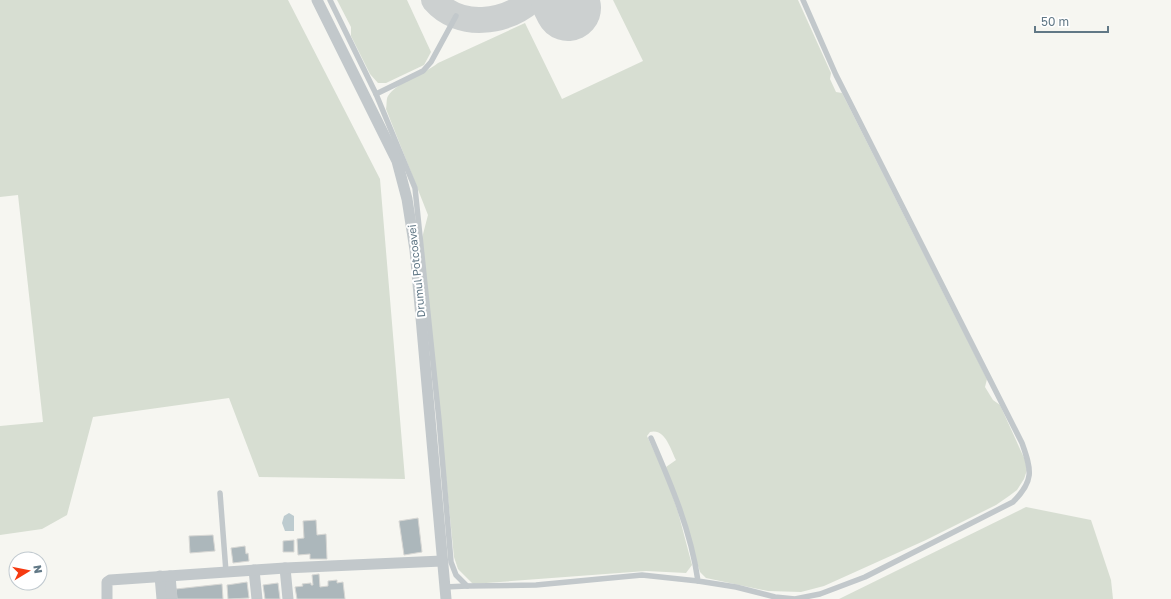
<svg xmlns="http://www.w3.org/2000/svg" width="1171" height="599" font-family="'Golos Text',sans-serif">
<style>
.green{fill:#d7ded2}
.water{fill:#bdcbcf}
.lines{fill:none;stroke-linecap:round;stroke-linejoin:round}
.taxiway{stroke:#ccd0d0;stroke-width:26}
.runway{stroke:#ccd0d0;stroke-width:66}
.building{fill:#acb7bb;stroke:#d7d7d4}
.service{stroke:#c2c8cb;stroke-width:5.5}
.minor{stroke:#c2c8cb;stroke-width:11}
.labels{text-anchor:middle;dominant-baseline:central;stroke-width:4;stroke-linejoin:round;paint-order:stroke}
.street-label{font-size:11px;fill:#617886;stroke:#fff}
</style>
<rect width="100%" height="100%" fill="#f6f6f1"/>
<g class="green">
<path d="M0 0H288L380 179 405 479 259 477 229 398 93 417 67 515 42 529 0 535V426L43 422 18 195 0 197Z"/>
<path d="M337 0H407L431 52 424 65 386 83H378L370 74 351 36V27Z"/>
<path d="M613 0H798L831 73 830 79 836 92 842 93 987 379 985 387 993 400 1000 405 1025 460 1027 470 1024 479 1017 490 1009 496 996 505 926 540 824 586 801 592 768 591 706 578 700 572 666 467 676 460C670 448 665 428 650 432L647 436 666 477 678 512 692 565 686 573 646 571 473 584 458 569 454 557 422 238 428 215 386 109C387 105 386 99 388 96 398 81 423 75 438 63L525 23 562 99 643 61Z"/>
<path d="M1026 507 1091 520 1111 580 1113 599H839Z"/>
</g>
<path class="water" d="M289 513 294 516V531H285L282 523 284 516Z"/>
<g class="lines">
<path class="taxiway" d="M434 0C460 30 505 23 532 0"/>
<path class="runway" d="M564 0 568 8"/>
</g>
<g class="building">
<path d="M418 518 422 552 404 555 399 521Z"/>
<path d="M316 520 317 535 326 534 327 559H310V554L298 555 297 539 304 538 303 521Z"/>
<path d="M213 535 215 551 190 553 189 536Z"/>
<path d="M294 540V552H283V541Z"/>
<path d="M245 546 246 554 248 553 249 561 233 563 231 548Z"/>
<path d="M319 574 320 587 328 586V581L337 580V583L343 582 345 599H297L295 587 303 586 302 584 311 583V585H313L312 575Z"/>
<path d="M247 582 249 598 228 599 227 585Z"/>
<path d="M278 583 280 599H265L263 585Z"/>
<path d="M222 584 223 599H177L176 589Z"/>
</g>
<g class="lines">
<g class="service">
<path d="M330 0 376 94 415 188 439 420 451 562 456 575 467 586 536 585 642 575 698 581"/>
<path d="M376 94 423 71 431 62 456 16"/>
<path d="M651 438C671 484 691 531 698 581L736 587 775 597 795 599 820 594 865 577 1013 502C1034 481 1032 471 1022 443L836 75 803 0"/>
<path d="M220 493 226 572"/>
<path d="M445 587 467 586"/>
</g>
<g class="minor">
<path d="M317 0 397 161 407 199 415 250 446 599"/>
<path d="M285 568 288 599"/>
<path d="M254 570 257 599"/>
<path d="M160 576 162 599"/>
<path d="M170 576 172 599"/>
<path d="M107 599V582L110 580 285 568 442 561"/>
</g>
</g>
<g class="labels">
<g class="street-label">
<text transform="translate(416 271) rotate(-96)">Drumul Potcoavei</text>
</g>
</g>
<g transform="translate(28 571) rotate(80)"><circle r="19" fill="#ffffff" stroke="#c0c9cf"/>
<path d="M0-3L7 15L0 10L-7 15Z" fill="#f63a11"/>
<text y="-6" font-size="11" font-weight="bold" text-anchor="middle" fill="#617886">N</text>
</g>
<path d="M1035 26v6h73v-6" fill="none" stroke="#617886" stroke-width="2"/>
<text x="1041" y="26" font-size="12" fill="#617886" stroke="#ffffff" stroke-width="3" paint-order="stroke">50 m</text>
</svg>
